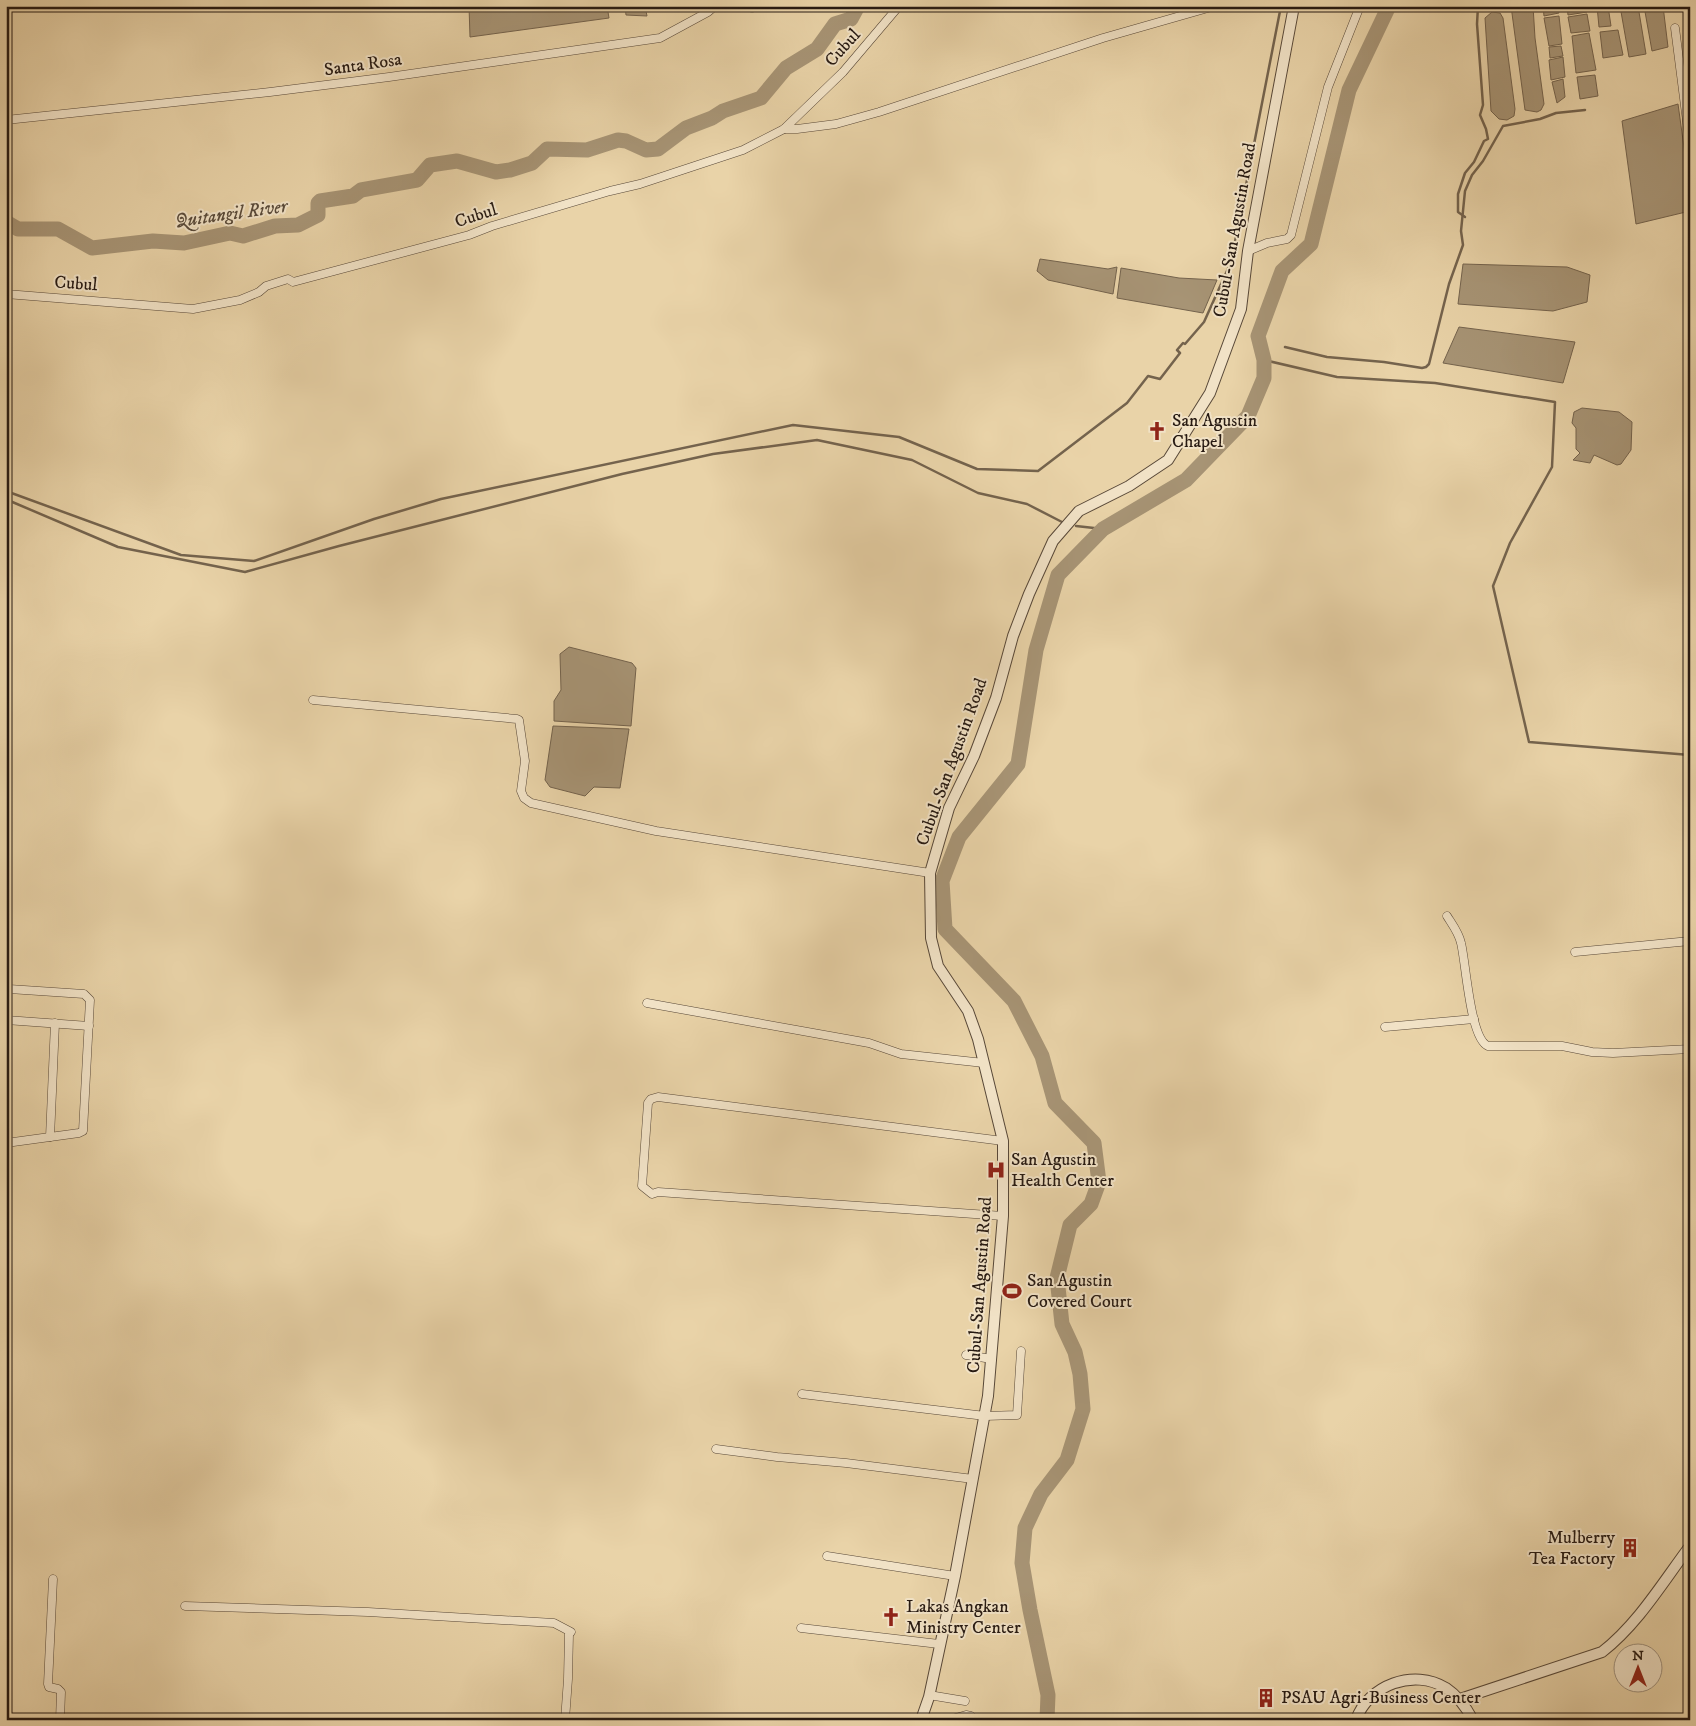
<svg xmlns="http://www.w3.org/2000/svg" width="1696" height="1726" font-family="'IM FELL DW Pica',serif">
<style>
.water{fill:#a79475;stroke:#74634d}
.lines{fill:none;stroke-linecap:round;stroke-linejoin:round}
.stream{stroke:#74634d;stroke-width:2.5}
.river{stroke:#a79475;stroke-width:15}
.minor-casing{stroke:#584838;stroke-width:9}
.tertiary-casing{stroke:#584838;stroke-width:12}
.minor{stroke:#f1e2c6;stroke-width:8}
.tertiary{stroke:#f1e2c6;stroke-width:10}
.labels{text-anchor:middle;dominant-baseline:central;stroke-width:4;stroke-linejoin:round;paint-order:stroke}
.street-label{font-size:18px;fill:#271a12;stroke:#f1e2c6}
.poi-label{font-size:18px;fill:#271a12;stroke:#f1e2c6;text-anchor:start}
.water-label{font-size:19px;font-style:italic;fill:#5a4b3a;stroke:#f1e2c6}
</style>
<rect width="100%" height="100%" fill="#e9d3a8"/>
<filter id="stains"><feTurbulence type="fractalNoise" baseFrequency=".004" numOctaves="4"/><feColorMatrix values="0 0 0 0 .2 0 0 0 0 .09 0 0 0 0 .02 0 0 0 .5 -.17"/></filter>
<radialGradient id="worn" r=".72"><stop offset=".6" stop-color="#630" stop-opacity="0"/><stop offset="1" stop-color="#630" stop-opacity=".3"/></radialGradient>
<g class="water">
<path d="M469 6H607L609 18 470 37Z"/>
<path d="M625 6H645L647 16 626 15Z"/>
<path d="M1511 6H1533L1535 38 1544 104 1541 110 1537 112 1525 110Z"/>
<path d="M1543 6H1558L1559 13 1544 16Z"/>
<path d="M1567 6H1586L1587 12 1568 15Z"/>
<path d="M1597 6H1608L1611 26 1599 27Z"/>
<path d="M1620 6H1638L1646 54 1629 57Z"/>
<path d="M1644 6H1663L1668 47 1652 51Z"/>
<path d="M1492 12 1500 13 1503 18 1515 109 1514 116 1507 120 1499 119 1491 111 1485 18Z"/>
<path d="M1587 14 1590 31 1571 33 1568 17Z"/>
<path d="M1559 16 1562 44 1549 46 1544 18Z"/>
<path d="M1618 30 1623 55 1603 58 1600 32Z"/>
<path d="M1589 33 1596 70 1576 73 1572 36Z"/>
<path d="M1561 46 1563 56 1550 58 1549 47Z"/>
<path d="M1563 57 1565 77 1551 80 1549 60Z"/>
<path d="M1595 75 1598 96 1580 99 1577 77Z"/>
<path d="M1563 79 1565 97 1557 103 1552 82Z"/>
<path d="M1678 104 1690 191V211L1636 224 1622 121Z"/>
<path d="M1040 259 1108 269 1117 267 1113 294 1048 280 1037 271Z"/>
<path d="M1463 264 1567 267 1590 275 1587 302 1553 311 1458 304Z"/>
<path d="M1121 268 1179 278 1217 280 1203 313 1117 298Z"/>
<path d="M1459 327 1575 342 1563 383 1443 363Z"/>
<path d="M1582 408 1619 412 1632 422 1631 450 1621 464 1617 465 1594 455 1590 463 1573 460 1580 453 1576 449V428L1572 423 1574 412Z"/>
<path d="M569 647 632 663 636 668 631 726 554 721V701L561 690 560 654Z"/>
<path d="M553 726 629 729 620 788 594 787 585 796 550 787 545 780Z"/>
</g>
<g class="lines">
<g class="stream">
<path d="M1465 217 1458 212V194L1465 173 1474 162 1484 141 1488 139 1486 129 1480 115 1483 105 1477 24 1478 6"/>
<path d="M1285 347 1327 357 1384 362 1422 368 1426 367 1429 364 1449 284 1463 245 1461 231 1465 191 1472 175 1483 161 1503 126 1540 119 1556 113 1585 110"/>
<path d="M1264 360 1337 377 1435 383 1555 402 1552 467 1510 543 1493 586 1529 742 1690 755"/>
<path d="M6 491 181 555 254 561 374 519 441 499 793 425 899 437 977 469 1038 471 1127 403 1148 376 1160 379 1180 353 1177 350 1183 343 1185 344 1204 322 1231 262 1281 6"/>
<path d="M6 503 10 501 118 547 245 572 339 546 622 474 713 454 817 440 912 460 978 493 1027 504 1062 522"/>
<path d="M1076 526 1103 529"/>
</g>
<g class="river">
<path d="M6 222 18 229H58L92 248 153 241 184 243 230 233 243 236 275 226 298 225 318 215V203L320 201 353 196 361 190 417 180 430 165 457 161 496 172 510 170 532 163 547 149 587 150 618 140 626 141 646 150 658 149 686 128 712 118 723 111 761 98 786 68 817 49 835 24 851 19 858 6"/>
<path d="M1047 1720 1048 1695 1030 1610 1022 1563 1025 1528 1041 1494 1067 1460 1083 1409 1080 1374 1075 1352 1062 1324 1057 1278 1070 1225 1091 1204 1099 1182 1094 1143 1055 1103 1042 1056 1014 1001 945 929 942 881 959 837 1018 764 1036 650 1058 575 1103 529 1186 480 1248 416 1264 378V360L1258 336 1282 271 1311 244 1349 90 1389 6"/>
</g>
<g class="minor-casing">
<g id="minor">
<path d="M752 8 754 6"/>
<path d="M1675 28 1690 145"/>
<path d="M6 120 270 92 389 77 660 38 708 12 715 6"/>
<path d="M784 129H797L836 124 879 112 1103 38 1215 6"/>
<path d="M1248 251 1267 243 1287 239 1291 235 1328 87 1360 6"/>
<path d="M6 294 193 309 240 300 259 292 266 286 288 279 293 282 469 235 492 226 610 191 640 184 743 150 784 129 843 72 899 6"/>
<path d="M313 700 517 719 519 720 525 761 521 791 524 798 531 803 656 831 930 873"/>
<path d="M1447 916C1452 924 1459 933 1461 943 1466 963 1470 1039 1488 1046H1562L1592 1052 1613 1053 1690 1049"/>
<path d="M1575 952 1690 941"/>
<path d="M6 991 9 989 84 994 90 1000 83 1131 79 1133 6 1143"/>
<path d="M647 1003 869 1043 901 1054 984 1063"/>
<path d="M6 1020 89 1026"/>
<path d="M6 1022V1038"/>
<path d="M1385 1027 1474 1019"/>
<path d="M50 1137 55 1023"/>
<path d="M1003 1141 658 1097 651 1099 648 1103 642 1186 652 1194 658 1192 1003 1216"/>
<path d="M966 1355 992 1359"/>
<path d="M802 1394 985 1416 1017 1415 1021 1351"/>
<path d="M716 1449 777 1457 846 1463 973 1479"/>
<path d="M827 1556 955 1576"/>
<path d="M53 1579 48 1684 49 1687 58 1689 61 1692 60 1720"/>
<path d="M185 1606 368 1612 554 1623 571 1632 569 1634 568 1679 565 1720"/>
<path d="M801 1628 939 1644"/>
<path d="M929 1695 965 1701"/>
<path d="M949 1720 966 1715 971 1716"/>
</g>
</g>
<g class="tertiary-casing">
<g id="tertiary">
<path d="M1460 1699 1602 1652C1638 1624 1663 1582 1690 1546"/>
<path d="M921 1720 929 1697 955 1576 988 1396 1003 1216V1141L978 1039 968 1011 938 966 931 938 930 873 949 808 974 756 996 698 1013 636 1029 594 1053 541 1079 511 1129 486 1168 460 1210 393 1241 309 1248 251 1294 6"/>
<path d="M1356 1720C1368 1685 1414 1668 1446 1688 1458 1696 1466 1707 1473 1720"/>
</g>
</g>
<use href="#minor" class="minor"/>
<use href="#tertiary" class="tertiary"/>
</g>
<defs>
<g id="church-bare" transform="scale(1.5)"><path d="M-1.2-6h2.4v3.5h3.3v2.4h-3.3V6h-2.4V-.1h-3.3v-2.4h3.3Z" fill="#8f2418" stroke="#f1e2c6" stroke-width="2.5" paint-order="stroke"/></g>
<g id="hospital-bare" transform="scale(1.5)"><path d="M-5-5h3v3.5h4V-5h3V5h-3V1.5h-4V5h-3Z" fill="#8f2418" stroke="#f1e2c6" stroke-width="2.5" paint-order="stroke"/></g>
<g id="stadium-bare" transform="scale(1.5)"><path d="M0-5a6.5 5 0 1 0 0 10a6.5 5 0 1 0 0-10ZM-3.5-1.8h7v3.6h-7Z" fill="#8f2418" stroke="#f1e2c6" stroke-width="2.5" paint-order="stroke"/></g>
<g id="building-bare" transform="scale(1.5)"><path d="M-4-6H4V6H1V3H-1V6H-4ZM-2.5-4.3h1.7v1.8h-1.7ZM.8-4.3h1.7v1.8H.8ZM-2.5-1h1.7V.8h-1.7ZM.8-1h1.7V.8H.8Z" fill="#8f2418" stroke="#f1e2c6" stroke-width="2.5" paint-order="stroke"/></g>
</defs>
<g fill-rule="evenodd">
<use href="#church-bare" x="1157" y="431"/>
<use href="#hospital-bare" x="996" y="1170"/>
<use href="#stadium-bare" x="1012" y="1291"/>
<use href="#building-bare" x="1630" y="1548"/>
<use href="#church-bare" x="891" y="1617"/>
<use href="#building-bare" x="1266" y="1698"/>
</g>
<g class="labels">
<g class="street-label">
<text transform="translate(843 48) rotate(-48)">Cubul</text>
<text transform="translate(363 65) rotate(-8)">Santa Rosa</text>
<text transform="translate(476 216) rotate(-18)">Cubul</text>
<text transform="translate(1235 230) rotate(-80)">Cubul-San Agustin Road</text>
<text transform="translate(76 284) rotate(4)">Cubul</text>
<text transform="translate(952 762) rotate(-70)">Cubul-San Agustin Road</text>
<text transform="translate(980 1285) rotate(-86)">Cubul-San Agustin Road</text>
</g>
<g class="poi-label">
<text x="1172" y="421">San Agustin<tspan x="1172" dy="21">Chapel</tspan></text>
<text x="1011" y="1160">San Agustin<tspan x="1011" dy="21">Health Center</tspan></text>
<text x="1027" y="1281">San Agustin<tspan x="1027" dy="21">Covered Court</tspan></text>
<text x="1615" y="1538" text-anchor="end">Mulberry<tspan x="1615" dy="21">Tea Factory</tspan></text>
<text x="906" y="1607">Lakas Angkan<tspan x="906" dy="21">Ministry Center</tspan></text>
<text x="1281" y="1698">PSAU Agri-Business Center</text>
</g>
<g class="water-label">
<text transform="translate(231 214) rotate(-8)">Quitangil River</text>
</g>
</g>
<rect width="1696" height="1726" fill="none" stroke="#e9d3a8" stroke-width="25"/>
<rect x="8" y="8" width="1681" height="1711" fill="none" stroke="#271a12" stroke-width="2.5"/>
<rect x="12" y="12" width="1671" height="1701" fill="none" stroke="#271a12"/>
<g transform="translate(1638 1668)"><circle r="24" fill="#f1e2c6" stroke="#a0927e"/>
<path d="M0-4L9 19L0 12L-9 19Z" fill="#8f2418"/>
<text y="-8" font-size="14" font-weight="bold" text-anchor="middle" fill="#271a12">N</text>
</g>
<rect width="100%" height="100%" filter="url(#stains)"/>
<rect width="100%" height="100%" fill="url(#worn)"/>
</svg>
